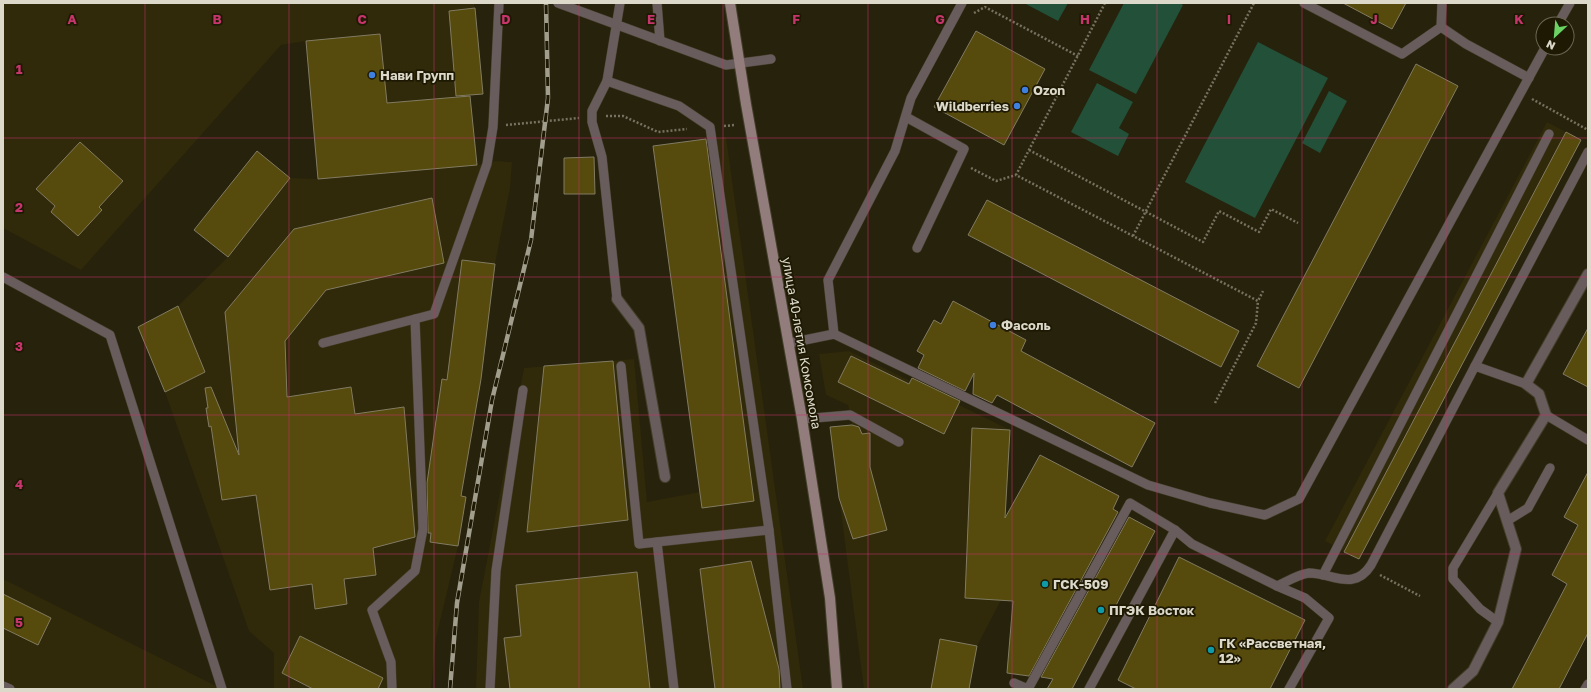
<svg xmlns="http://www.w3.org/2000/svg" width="1591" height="692" font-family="'Golos Text',sans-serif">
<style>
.built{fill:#30290a}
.green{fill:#225038}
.building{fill:#564a0c;stroke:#817b62}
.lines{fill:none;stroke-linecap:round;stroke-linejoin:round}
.service-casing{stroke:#443f2b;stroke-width:10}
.minor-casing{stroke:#443f2b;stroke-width:12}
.secondary-casing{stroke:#443f2b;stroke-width:12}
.path{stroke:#76725f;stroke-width:2.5;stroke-dasharray:2 2;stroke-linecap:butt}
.service{stroke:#695c5c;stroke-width:9}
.minor{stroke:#695c5c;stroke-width:10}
.secondary{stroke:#927d7c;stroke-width:10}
.rail-casing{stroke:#a29e8e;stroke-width:4.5}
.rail{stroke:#1e1903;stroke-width:3;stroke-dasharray:9;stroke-linecap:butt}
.grid{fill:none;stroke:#c6356c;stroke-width:1;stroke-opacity:0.55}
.shop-dot{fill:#3f7fe0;stroke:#1e1903;stroke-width:1.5}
.culture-dot{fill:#0f9aa8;stroke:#1e1903;stroke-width:1.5}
.labels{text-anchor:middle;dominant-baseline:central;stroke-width:3.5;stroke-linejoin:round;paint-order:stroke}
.poi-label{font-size:13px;font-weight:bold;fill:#dcd9cb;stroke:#1e1903;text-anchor:start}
.street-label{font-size:13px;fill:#dcd9cb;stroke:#1e1903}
.grid-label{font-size:13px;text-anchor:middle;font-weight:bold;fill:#c6356c;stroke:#1e1903;stroke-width:3.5;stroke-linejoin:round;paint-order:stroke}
</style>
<rect width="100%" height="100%" fill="#27220c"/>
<g class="built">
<path d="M3 3H474L483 94 470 96 477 165 487 164 495 161 512 162 510 188 495 264 481 379 461 494 466 497 458 546 436 638 431 689H274V653L249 631 165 392 138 327 178 306 228 257 194 230 257 151 290 178 318 179 306 41 281 45 81 270 3 228Z"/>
<path d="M1547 122 1581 140 1359 559 1325 541Z"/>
<path d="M726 137 803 689H476L479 602 524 368 634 359 647 502 700 492 653 146Z"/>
<path d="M849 351 1010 430 1001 600 977 646 969 689H864L830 427 852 424 848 405 826 395 819 354Z"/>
<path d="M3 579 222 689H3Z"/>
</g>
<g class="green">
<path d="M1024 3H1068L1058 21Z"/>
<path d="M1124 3H1180L1183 5 1136 94 1089 70Z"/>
<path d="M1258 42 1328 78 1255 218 1185 182Z"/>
<path d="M1097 83 1133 102 1119 128 1129 134 1118 156 1071 132Z"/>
<path d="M1329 91 1347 101 1320 153 1302 143Z"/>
</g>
<g class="building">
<path d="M1343 3H1406L1392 29Z"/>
<path d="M475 8 483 94 456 96 449 11Z"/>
<path d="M976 31 1045 69 1004 145 934 107Z"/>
<path d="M380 34 387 103 470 96 477 165 318 179 306 41Z"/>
<path d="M1416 64 1458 86 1299 388 1257 366Z"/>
<path d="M1566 132 1581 140 1359 559 1344 552Z"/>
<path d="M706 139 754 501 702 508 653 146Z"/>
<path d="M80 142 123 181 99 207 102 210 78 236 51 212 55 206 36 189Z"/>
<path d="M257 151 290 178 228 257 194 230Z"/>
<path d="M594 157 595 194H564V158Z"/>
<path d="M432 198 444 263 326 290 285 341 287 397 351 387 355 414 404 407 415 537 373 548 376 575 344 579 347 604 315 609 312 584 270 590 256 495 222 500 211 426 209 427 206 408H208L205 388 211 387 239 455 225 312 294 229Z"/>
<path d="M987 200 1239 331 1221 367 968 235Z"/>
<path d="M462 260 495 264 481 379 461 496 466 497 458 546 430 542 431 533H428L427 483 442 379 447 380Z"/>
<path d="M953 301 1026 340 1021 351 1155 423 1132 467 997 395 992 403 973 394 974 373 965 391 918 368 924 355 917 351 934 320 941 324Z"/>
<path d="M178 306 205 372 165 392 138 327Z"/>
<path d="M1588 328V387L1563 374Z"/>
<path d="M851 356 909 384 912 378 960 401 944 434 838 382Z"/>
<path d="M613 361 628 520 527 532 544 366Z"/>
<path d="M852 425 859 427 862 434 870 433V467L887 530 853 539 839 498 830 427Z"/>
<path d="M972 428 1010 430 1005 518 1040 455 1119 496 1113 509 1118 512 1029 676 1007 673 1013 601 965 598Z"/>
<path d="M1588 472V633L1559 689H1512L1567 584 1552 575 1578 525 1564 517Z"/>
<path d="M1129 517 1155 531 1072 689H1047L1053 679 1041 677Z"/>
<path d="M1179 557 1305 620 1270 689H1136L1118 680Z"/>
<path d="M751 561 779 669 780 689H715L700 569Z"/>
<path d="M637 572 650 689H510L504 638 521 636 516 585Z"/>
<path d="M3 594 51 618 38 645 3 628Z"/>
<path d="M300 636 383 678 378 689H313L282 673Z"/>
<path d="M940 639 977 646 969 689H931Z"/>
</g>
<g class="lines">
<g class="service-casing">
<g id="service">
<path d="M558 3 726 65 771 59"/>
<path d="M620 3 607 81 679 106 710 127 769 530 787 689"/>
<path d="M657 3 660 41"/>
<path d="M1304 3 1402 54 1441 27 1442 3"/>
<path d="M1558 24 1570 3"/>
<path d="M1441 27 1466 44 1529 78"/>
<path d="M607 81 592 111V122L602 157 617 299"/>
<path d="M906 117 964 149 917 248"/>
<path d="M3 277 110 335 222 689"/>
<path d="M834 334 828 280 895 151 911 98 962 3"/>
<path d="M323 343 434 314 487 164 493 127 499 3"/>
<path d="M790 343 834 334 1148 485 1210 503 1265 515 1299 499 1545 48"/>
<path d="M621 366 639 544 657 542 674 689"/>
<path d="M1475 366 1588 152"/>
<path d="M1546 415 1588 440"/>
<path d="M802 419 850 415 899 442"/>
<path d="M1507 521 1528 508 1550 468"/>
<path d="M657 542 769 530"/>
<path d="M1323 575 1549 134"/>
<path d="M1277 586 1305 598 1329 618 1289 689"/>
<path d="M1498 622 1480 609 1453 579V568L1498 493"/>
<path d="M1014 683 1028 689 1130 503 1175 530"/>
<path d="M3 686 10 689"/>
<path d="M392 689 391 662 372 610 415 571 423 529 415 319"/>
<path d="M490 689 496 571 523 390"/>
<path d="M1089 689 1175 530 1192 544 1277 586C1286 582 1299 574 1309 573 1332 573 1354 592 1371 565L1475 366 1526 384"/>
<path d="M1585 689 1588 684"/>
</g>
</g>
<g class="minor-casing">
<g id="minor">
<path d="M617 299 639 328 665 477"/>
<path d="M1453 689 1473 671 1498 622 1516 549 1498 493 1546 415 1539 394 1526 384 1588 274"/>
</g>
</g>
<g class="secondary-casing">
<path id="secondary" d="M730 3 746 104 802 419 830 598 837 689"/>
</g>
<g class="path">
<path d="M1105 3 1016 175 1258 301 1263 291"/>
<path d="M974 13 985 7 1078 56"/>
<path d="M1532 99 1588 130"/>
<path d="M606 116H623L658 132 687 129"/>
<path d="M506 125 579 118"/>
<path d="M724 126 735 125"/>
<path d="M1029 150 1203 242 1219 211 1259 232 1271 209 1298 223"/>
<path d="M971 168 996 181 1016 175"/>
<path d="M1133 236 1254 3"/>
<path d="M1215 403 1256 323 1258 301"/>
<path d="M1380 575 1420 596"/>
</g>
<use href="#service" class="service"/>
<use href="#minor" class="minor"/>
<use href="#secondary" class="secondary"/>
<g class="rail-casing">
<path id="rail" d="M450 689 457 603 492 400 531 240 548 98 546 3"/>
</g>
<use href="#rail" class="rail"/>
</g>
<path class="grid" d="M145 3V689M289 3V689M434 3V689M579 3V689M723 3V689M868 3V689M1012 3V689M1157 3V689M1302 3V689M1446 3V689M3 138H1588M3 277H1588M3 415H1588M3 554H1588"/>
<g class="shop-dot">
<circle cx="372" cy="75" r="4"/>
<circle cx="1025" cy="90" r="4"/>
<circle cx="1017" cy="106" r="4"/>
<circle cx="993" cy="325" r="4"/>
</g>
<g class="culture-dot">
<circle cx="1045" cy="584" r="4"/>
<circle cx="1101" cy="610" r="4"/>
<circle cx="1211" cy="650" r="4"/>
</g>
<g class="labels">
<g class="poi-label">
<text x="380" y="75">Нави Групп</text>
<text x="1033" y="90">Ozon</text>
<text x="1009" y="106" text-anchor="end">Wildberries</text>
<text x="1001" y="325">Фасоль</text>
<text x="1053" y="584">ГСК-509</text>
<text x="1109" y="610">ПГЭК Восток</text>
<text x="1219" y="643">ГК «Рассветная,<tspan x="1219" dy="15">12»</tspan></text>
</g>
<g class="street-label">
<text transform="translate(802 343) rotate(80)">улица 40-летия Комсомола</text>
</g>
</g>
<g class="grid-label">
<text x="72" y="24">A</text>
<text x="217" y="24">B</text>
<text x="362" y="24">C</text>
<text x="506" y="24">D</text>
<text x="651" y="24">E</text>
<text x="796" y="24">F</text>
<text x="940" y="24">G</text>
<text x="1085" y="24">H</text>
<text x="1229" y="24">I</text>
<text x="1374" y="24">J</text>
<text x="1519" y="24">K</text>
<text x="19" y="74">1</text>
<text x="19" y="212">2</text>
<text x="19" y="351">3</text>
<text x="19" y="489">4</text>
<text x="19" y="627">5</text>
</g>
<rect width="1591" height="692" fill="none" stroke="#dcd9cb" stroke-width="8"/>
<g transform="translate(1555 36) rotate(206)"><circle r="19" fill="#1e1903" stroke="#6a6653"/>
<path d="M0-3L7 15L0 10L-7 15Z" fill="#6ad363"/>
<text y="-6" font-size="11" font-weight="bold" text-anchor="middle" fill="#dcd9cb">N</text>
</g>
</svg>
